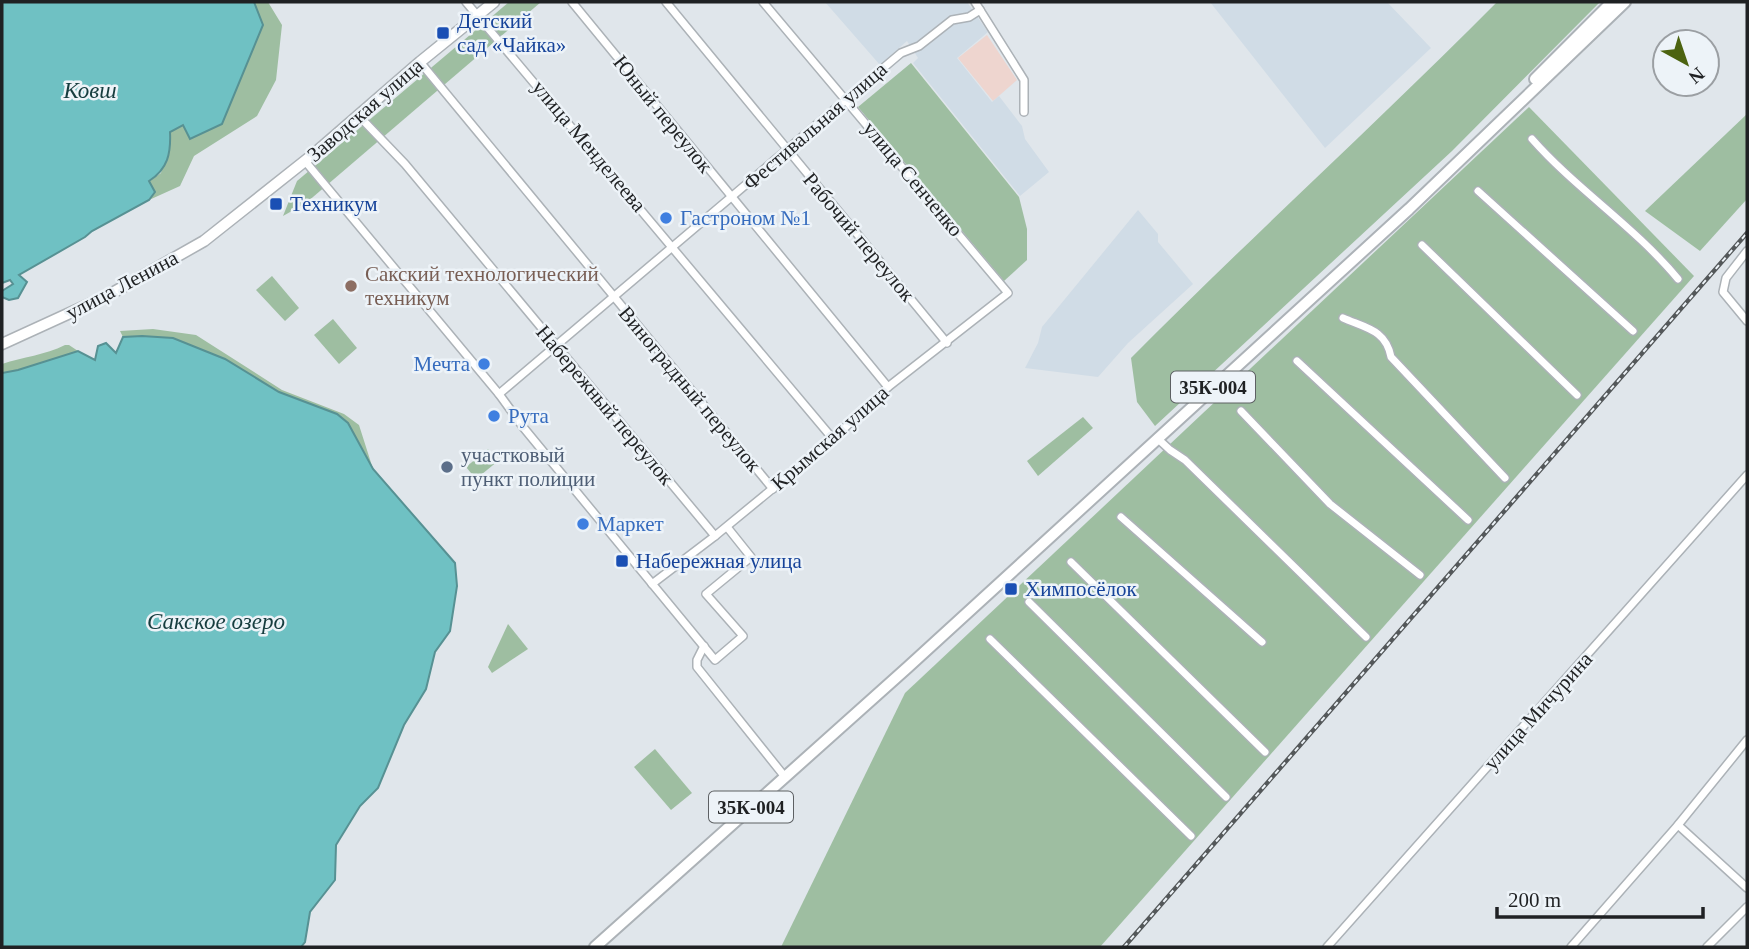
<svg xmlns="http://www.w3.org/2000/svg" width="1749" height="949" font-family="'Times New Roman',serif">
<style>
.commercial{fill:#eed5cf}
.built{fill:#d0dce6}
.green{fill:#9ebea1}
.water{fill:#6fc1c3;stroke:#579193;stroke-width:2}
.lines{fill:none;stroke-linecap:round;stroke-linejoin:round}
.street-casing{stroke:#acb2b7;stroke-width:10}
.secondary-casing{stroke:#acb2b7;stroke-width:13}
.primary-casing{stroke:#acb2b7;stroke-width:14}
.street{stroke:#fff;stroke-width:7}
.secondary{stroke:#fff;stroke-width:10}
.primary{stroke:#fff;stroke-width:10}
.rail-casing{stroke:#54585a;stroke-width:4.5}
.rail{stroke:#edf3f8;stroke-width:2;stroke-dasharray:5;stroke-linecap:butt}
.transit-dot{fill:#1a4fb4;stroke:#edf3f8;stroke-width:2.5}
.shop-dot{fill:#3f7fe0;stroke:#edf3f8;stroke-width:2.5}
.education-dot{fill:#8d6e63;stroke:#edf3f8;stroke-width:2.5}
.service-dot{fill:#5c6f8a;stroke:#edf3f8;stroke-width:2.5}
.labels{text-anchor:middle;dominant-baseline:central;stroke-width:5;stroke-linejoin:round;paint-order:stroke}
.shield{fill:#edf3f8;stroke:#5d6063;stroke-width:2}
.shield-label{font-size:19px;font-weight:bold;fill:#1f2123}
.transit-label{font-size:21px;fill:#164399;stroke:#edf3f8;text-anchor:start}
.street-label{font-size:21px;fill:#1f2123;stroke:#edf3f8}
.shop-label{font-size:21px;fill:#366cbe;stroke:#edf3f8;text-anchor:start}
.education-label{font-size:21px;fill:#785e54;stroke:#edf3f8;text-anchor:start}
.service-label{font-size:21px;fill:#4e5e75;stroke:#edf3f8;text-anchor:start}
.water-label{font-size:23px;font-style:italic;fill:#163d3f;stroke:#edf3f8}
</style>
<rect width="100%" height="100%" fill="#e0e6eb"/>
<path class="commercial" d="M987 35 1017 80 993 101 958 58Z"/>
<g class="built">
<path d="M825 2H967L988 32 957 58 992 102 999 96 1022 126 1025 139 1049 172 1020 196 913 63 918 58 907 41 880 65Z"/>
<path d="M1210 2H1387L1431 48 1325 148Z"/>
<path d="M1138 210 1158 234V242L1193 284 1128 343 1098 377 1025 368 1038 343 1042 327Z"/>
</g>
<g class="green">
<path d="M254 2H268L282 25 276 80 257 116 194 156 180 186 149 200 154 192 149 181 161 173 170 132 183 125 263 25Z"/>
<path d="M509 2H541L306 203 283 216 297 181Z"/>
<path d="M1497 2H1600L1452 151 1155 426 1137 402 1131 358C1251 237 1377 123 1497 2Z"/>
<path d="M911 63 1019 197 1027 229V260L1004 281 858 107Z"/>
<path d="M1529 107 1694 276 1100 947H781L905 693Z"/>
<path d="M1747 114V199L1700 251 1645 211Z"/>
<path d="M272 276 299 308 285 321 256 290Z"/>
<path d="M333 319 357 348 339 364 314 335Z"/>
<path d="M153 329 196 335 282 390 344 414 359 425 373 469 348 423 337 414 279 392 225 359 173 338 123 337 120 331Z"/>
<path d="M65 345H69L78 351 18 370 2 373V364C23 357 45 355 65 345Z"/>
<path d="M1083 417 1093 428 1038 476 1027 461Z"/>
<path d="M488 449 498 461 476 479 466 467Z"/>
<path d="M508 624 528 649 492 673 488 667Z"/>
<path d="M655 749 692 793 671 810 634 767Z"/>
</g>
<g class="water">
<path d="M2 2H254L263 25 222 124 190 139 183 125 170 132C171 153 168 169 149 181L155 192 149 200 92 231 85 237 19 275 27 282 18 298 9 300 2 297V291L13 284 10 280 2 283Z"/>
<path d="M142 336 173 338 225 359 279 392 337 414 348 423 373 469 455 563 457 586 450 631 435 652 426 689 404 725 378 788 360 806 336 845 335 880 310 912 305 942 301 947H2V373L18 370 78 351 95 360 98 346 106 343 116 353 123 337Z"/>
</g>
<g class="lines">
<g class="street-casing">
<g id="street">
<path d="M466 2 833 439"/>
<path d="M572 2 888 387"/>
<path d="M666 2 947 343"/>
<path d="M975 2 1024 80V112"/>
<path d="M420 62 773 489"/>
<path d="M358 115 405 164 715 536"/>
<path d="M1532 139C1576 189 1635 227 1678 279"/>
<path d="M305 161 499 394 523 427 715 660 743 636 706 594 751 557 727 527"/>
<path d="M1478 191 1633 331"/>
<path d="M1422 245 1577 395"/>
<path d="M1747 251 1726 278 1723 292 1747 321"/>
<path d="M1343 318C1366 328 1386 330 1391 357L1505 478"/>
<path d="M1297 361 1468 520"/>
<path d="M499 394 901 53 919 46 952 20 969 17 980 10"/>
<path d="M1241 411 1330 504 1420 575"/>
<path d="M1157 438 1170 450 1185 460 1366 637"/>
<path d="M1121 517 1262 642"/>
<path d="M1071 562 1265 752"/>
<path d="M652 584 715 536 833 439 888 387 1008 293 763 2"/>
<path d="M1029 602 1226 797"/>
<path d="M990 639 1191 836"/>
<path d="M704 646 697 660V667L785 777"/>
<path d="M1678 825 1747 888"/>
<path d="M1327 947 1747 475"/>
<path d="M1571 947 1678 825 1747 740"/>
<path d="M1707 947 1747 907"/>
</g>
</g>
<g class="secondary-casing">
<path id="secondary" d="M2 344 107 296 204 241 315 153 420 62 494 2"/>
</g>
<g class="primary-casing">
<g id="primary">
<path d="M1535 79 1612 2"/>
<path d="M595 947 908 667 1409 209 1625 2"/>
</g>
</g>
<use href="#street" class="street"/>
<use href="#secondary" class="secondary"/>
<use href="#primary" class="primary"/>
<g class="rail-casing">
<path id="rail" d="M1124 947 1747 233"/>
</g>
<use href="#rail" class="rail"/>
</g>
<g class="transit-dot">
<rect x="436" y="26" width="14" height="14" rx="3.5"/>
<rect x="269" y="197" width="14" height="14" rx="3.5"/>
<rect x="615" y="554" width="14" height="14" rx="3.5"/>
<rect x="1004" y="582" width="14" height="14" rx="3.5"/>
</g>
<g class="shop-dot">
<circle cx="666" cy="218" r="7"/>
<circle cx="484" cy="364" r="7"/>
<circle cx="494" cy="416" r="7"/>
<circle cx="583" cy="524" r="7"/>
</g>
<circle class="education-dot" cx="351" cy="286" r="7"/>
<circle class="service-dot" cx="447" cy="467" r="7"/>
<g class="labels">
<g class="shield">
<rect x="1171" y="371.5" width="84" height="31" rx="5"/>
<rect x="709" y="791.5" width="84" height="31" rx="5"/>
</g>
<g class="shield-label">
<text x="1213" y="387">35К-004</text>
<text x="751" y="807">35К-004</text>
</g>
<g class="transit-label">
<text x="457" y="21">Детский<tspan x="457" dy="24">сад «Чайка»</tspan></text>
<text x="290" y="204">Техникум</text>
<text x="636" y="561">Набережная улица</text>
<text x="1025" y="589">Химпосёлок</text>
</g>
<g class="street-label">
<text transform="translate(365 110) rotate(-41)">Заводская улица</text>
<text transform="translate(663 114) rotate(51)">Юный переулок</text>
<text transform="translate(815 126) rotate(-41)">Фестивальная улица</text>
<text transform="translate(589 146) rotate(50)">улица Менделеева</text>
<text transform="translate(913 179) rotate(50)">улица Сенченко</text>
<text transform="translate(859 237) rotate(50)">Рабочий переулок</text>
<text transform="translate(122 285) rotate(-28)">улица Ленина</text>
<text transform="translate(690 389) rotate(50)">Виноградный переулок</text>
<text transform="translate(605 405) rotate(50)">Набережный переулок</text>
<text transform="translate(830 438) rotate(-41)">Крымская улица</text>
<text transform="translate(1538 711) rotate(-48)">улица Мичурина</text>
</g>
<g class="shop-label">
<text x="680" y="218">Гастроном №1</text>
<text x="470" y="364" text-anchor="end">Мечта</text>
<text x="508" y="416">Рута</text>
<text x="597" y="524">Маркет</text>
</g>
<g class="education-label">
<text x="365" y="274">Сакский технологический<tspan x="365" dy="24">техникум</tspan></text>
</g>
<g class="service-label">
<text x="461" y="455">участковый<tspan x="461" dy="24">пункт полиции</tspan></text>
</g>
<g class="water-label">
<text x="90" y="90">Ковш</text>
<text x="216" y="621">Сакское озеро</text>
</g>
</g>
<rect width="1749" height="949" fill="none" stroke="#1f2123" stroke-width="7"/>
<g transform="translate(1686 63) rotate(140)"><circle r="33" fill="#edf3f8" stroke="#9b9fa3" stroke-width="2"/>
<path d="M0-5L12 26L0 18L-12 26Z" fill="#4c6310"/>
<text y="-10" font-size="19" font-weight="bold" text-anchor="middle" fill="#1f2123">N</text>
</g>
<path d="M1497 907v10h206v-10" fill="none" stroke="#1f2123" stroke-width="3.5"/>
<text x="1508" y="907" font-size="21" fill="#1f2123" stroke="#edf3f8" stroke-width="5" paint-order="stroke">200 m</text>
</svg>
